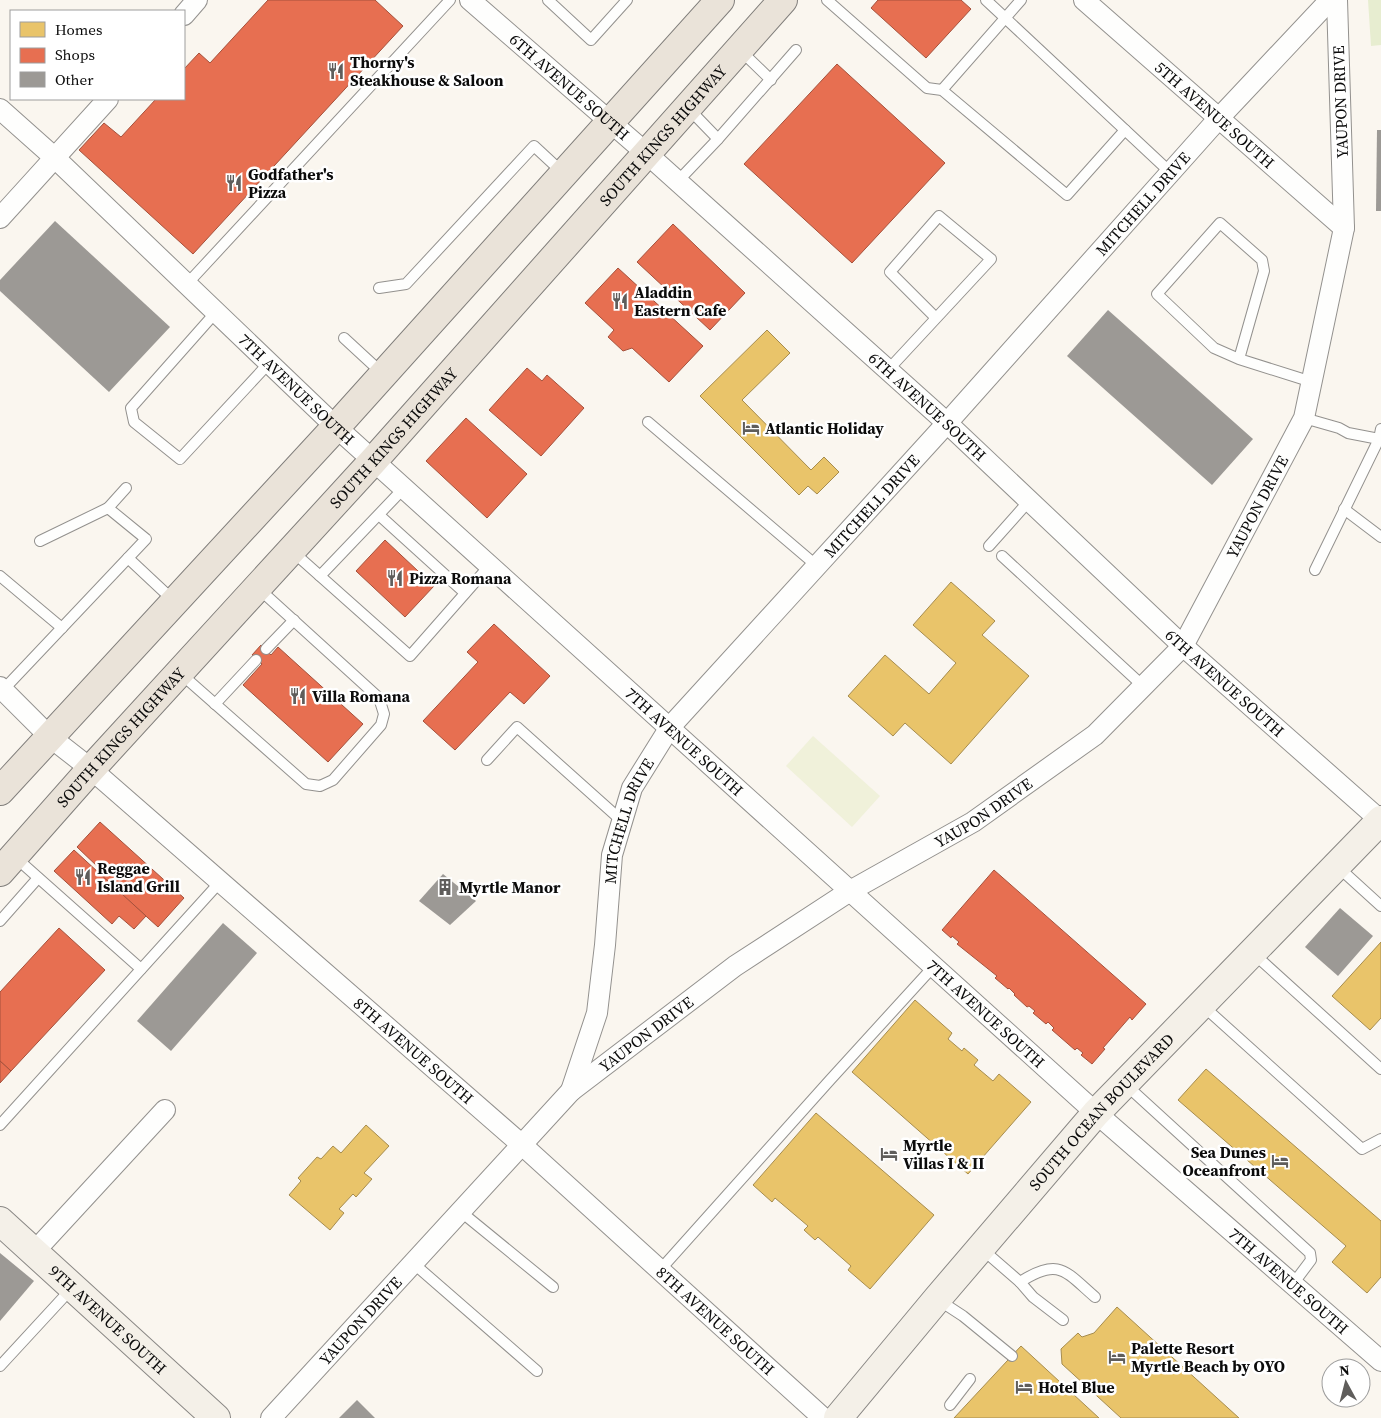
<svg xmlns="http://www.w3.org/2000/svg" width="1381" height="1418" font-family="'Source Serif 4',serif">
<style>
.green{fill:#e7edd0}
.pitch{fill:#f0f1da}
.homes{fill:#e9c46a;stroke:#a68c4e}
.shops{fill:#e76f51;stroke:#a5513c}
.building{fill:#9c9995}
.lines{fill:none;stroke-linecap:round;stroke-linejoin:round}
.lane-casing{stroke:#93918e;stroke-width:12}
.street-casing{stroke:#93918e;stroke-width:22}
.secondary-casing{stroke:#898784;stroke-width:30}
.primary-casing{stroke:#807e7b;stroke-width:30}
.lane{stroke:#fefefd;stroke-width:10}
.street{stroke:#fefefd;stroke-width:20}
.secondary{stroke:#f4f0e8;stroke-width:28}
.primary{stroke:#eae3d9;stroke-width:28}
.labels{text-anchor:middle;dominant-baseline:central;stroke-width:5;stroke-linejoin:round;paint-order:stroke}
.poi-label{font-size:16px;font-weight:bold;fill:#0b0b0b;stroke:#fff;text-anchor:start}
.street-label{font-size:16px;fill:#0b0b0b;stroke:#fff}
</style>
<rect width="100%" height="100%" fill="#faf6ef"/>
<path class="green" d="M1368 0H1381V45L1371 46Z"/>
<path class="pitch" d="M813 736 880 796 852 827 786 766Z"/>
<g class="homes">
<path d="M767 330 790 353 742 400 811 470 824 457 839 472 817 494 808 486 799 495 700 396Z"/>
<path d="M951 582 995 621 982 635 1029 676 951 764 905 723 893 736 848 696 885 655 929 694 956 663 913 625Z"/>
<path d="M1381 942V1018L1370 1030 1332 996Z"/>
<path d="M915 1000 952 1033 948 1039 962 1051 964 1048 978 1060 974 1065 993 1081 999 1074 1031 1102 968 1174 852 1072Z"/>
<path d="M1206 1069 1381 1221V1277L1367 1293 1332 1262 1346 1246 1178 1100Z"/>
<path d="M816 1113 934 1215 870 1289 848 1270 851 1266 818 1237 815 1240 804 1230 808 1226 775 1198 772 1202 753 1185Z"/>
<path d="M366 1125 389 1146 364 1173 372 1179 356 1197 353 1194 339 1209 344 1213 330 1230 289 1195 301 1181 298 1178 317 1157 321 1159 333 1146 341 1153Z"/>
<path d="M1117 1307 1239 1418H1121L1062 1364 1061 1349 1078 1333 1082 1337 1094 1333Z"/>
<path d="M1021 1346 1099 1418H954Z"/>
</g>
<g class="shops">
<path d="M268 0H375L403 26 193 254 79 150 104 123 121 137 156 99H184V69L199 53 210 63Z"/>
<path d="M878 0H961L971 9 926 58 871 8Z"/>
<path d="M837 64 945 163 852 263 744 164Z"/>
<path d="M673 224 745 293 710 330 637 262Z"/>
<path d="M618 268 703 346 669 382 632 348 623 351 608 337 614 330 585 303Z"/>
<path d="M527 368 542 381 547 375 584 408 541 456 489 410Z"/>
<path d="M466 418 527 474 487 518 426 461Z"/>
<path d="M385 540 434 586 405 617 356 571Z"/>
<path d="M494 624 550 676 524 704 510 692 455 750 423 721 478 662 467 652Z"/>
<path d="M261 645 271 655 278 647 363 724 328 762 243 685 262 664 252 655Z"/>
<path d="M100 822 184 898 158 927 96 871 99 868 77 847Z"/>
<path d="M74 850 146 916 134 929 119 916 112 924 54 871Z"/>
<path d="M994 870 1146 1004 1132 1020 1130 1017 1103 1048 1105 1049 1092 1064 1081 1055 1083 1053 1077 1048 1075 1050 1052 1030 1054 1028 1048 1022 1046 1024 1033 1013 1035 1011 1029 1006 1027 1007 1014 995 1015 994 1009 988 1008 989 995 978 997 976 957 944 959 942 952 936 951 938 942 930Z"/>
<path d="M59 928 105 970 11 1071 0 1061V992Z"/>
<path d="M0 1061 11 1071 0 1083Z"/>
</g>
<g class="building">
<path d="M1377 130H1381V211H1376Z"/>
<path d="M55 221 170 327 109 392 0 291V280Z"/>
<path d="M1108 310 1253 439 1212 485 1067 356Z"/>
<path d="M443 874 476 901 450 925 419 901Z"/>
<path d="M1340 908 1373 936 1338 976 1305 947Z"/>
<path d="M223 923 257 953 171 1051 137 1021Z"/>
<path d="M0 1253 34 1281 0 1321Z"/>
<path d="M357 1400 375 1418H339Z"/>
</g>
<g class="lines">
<g class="lane-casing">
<g id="lane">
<path d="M548 0 591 40 627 0"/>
<path d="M827 0 927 88 942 90 1067 195 1125 130"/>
<path d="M986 0 1171 173"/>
<path d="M740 50 771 80"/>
<path d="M942 90 1021 0"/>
<path d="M688 108 718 139"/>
<path d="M678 181 718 139 796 50"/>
<path d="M187 284 450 0"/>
<path d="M379 288 406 284 534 146 562 172"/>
<path d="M216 312 131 408 134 422 180 459 269 363"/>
<path d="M344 338 383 374"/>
<path d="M1239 359 1264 271 1262 260 1220 223 1157 294 1214 348 1239 359 1312 382"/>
<path d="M888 370 991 259 939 216 890 272 936 318"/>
<path d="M1304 418 1339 428 1348 433 1379 439"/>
<path d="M648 422 817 566"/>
<path d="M108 508 126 488"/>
<path d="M1344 509 1381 537"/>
<path d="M379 515 465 593"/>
<path d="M989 546 1029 501"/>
<path d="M292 551 410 656 490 565"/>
<path d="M1002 556 1143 686"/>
<path d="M128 558 175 602"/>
<path d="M1315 570 1379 439 1381 429"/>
<path d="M0 576 62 628"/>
<path d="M320 576 404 488"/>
<path d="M266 649 294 620"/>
<path d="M180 673 306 784 320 786 333 780 381 725 384 714 379 698 258 588"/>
<path d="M3 690 146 539 108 508 40 541"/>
<path d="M215 704 256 660"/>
<path d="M487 760 517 727 622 821"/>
<path d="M15 857 141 969"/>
<path d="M1337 866 1381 906"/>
<path d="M0 921 38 878"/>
<path d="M1253 953 1381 1069"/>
<path d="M1202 1005 1362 1149 1381 1139"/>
<path d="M1125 1084 1310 1253 1311 1260 1293 1284"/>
<path d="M0 1125 220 882"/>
<path d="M460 1211 553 1287"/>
<path d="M982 1249 1020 1282 1033 1297 1063 1320"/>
<path d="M413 1263 537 1371"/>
<path d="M660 1270 830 1080 934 966"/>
<path d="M1020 1282C1059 1257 1065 1271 1095 1297"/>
<path d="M937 1299 963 1316 1012 1356"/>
<path d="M0 1366 72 1288"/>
<path d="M950 1405 970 1379"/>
</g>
</g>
<g class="street-casing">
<g id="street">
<path id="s1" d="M470 0 646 153 947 423 1183 646 1380 820"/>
<path id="s2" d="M1084 0 1344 228"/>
<path d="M184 15 197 0"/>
<path id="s3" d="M0 109 55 158 336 427 1096 1113 1381 1361"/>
<path d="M0 218 108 99"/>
<path id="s4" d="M0 687 50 737 91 769 521 1144 823 1418"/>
<path id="s5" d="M571 1091 597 1013 605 945 612 855 632 788 670 727 947 423 1219 118 1330 0"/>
<path d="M34 1252 165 1110"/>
<path id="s6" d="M271 1418 571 1091 735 966 850 891 973 822 1095 735 1183 646 1304 418 1344 228 1337 0"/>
</g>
</g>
<g class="secondary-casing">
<g id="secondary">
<path id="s7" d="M0 1221 216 1418"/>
<path id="s8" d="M838 1418 937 1299 1096 1113 1381 820"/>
</g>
</g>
<g class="primary-casing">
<g id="primary">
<path d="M0 791 336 427 720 0"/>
<path id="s9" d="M0 872 91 769 374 460 783 0"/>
</g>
</g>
<use href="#lane" class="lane"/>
<use href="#street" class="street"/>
<use href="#secondary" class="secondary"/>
<use href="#primary" class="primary"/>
</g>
<defs>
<g id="restaurant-bare" transform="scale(1.35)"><path d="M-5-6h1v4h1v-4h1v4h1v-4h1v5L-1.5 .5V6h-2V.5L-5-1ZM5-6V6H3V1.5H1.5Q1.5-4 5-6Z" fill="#5f5d5b" stroke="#fff" stroke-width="2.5" paint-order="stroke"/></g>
<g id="hotel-bare" transform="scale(1.35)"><path d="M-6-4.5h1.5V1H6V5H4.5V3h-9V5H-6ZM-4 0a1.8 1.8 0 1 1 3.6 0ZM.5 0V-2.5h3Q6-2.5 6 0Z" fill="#5f5d5b" stroke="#fff" stroke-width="2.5" paint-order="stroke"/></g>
<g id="building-bare" transform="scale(1.35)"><path d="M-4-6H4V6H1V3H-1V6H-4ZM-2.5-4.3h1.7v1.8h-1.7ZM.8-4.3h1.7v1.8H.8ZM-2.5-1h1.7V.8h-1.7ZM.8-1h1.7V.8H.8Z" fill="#5f5d5b" stroke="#fff" stroke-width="2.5" paint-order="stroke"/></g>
</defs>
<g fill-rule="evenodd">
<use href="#restaurant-bare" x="336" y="71"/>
<use href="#restaurant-bare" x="234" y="183"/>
<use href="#restaurant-bare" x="620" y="301"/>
<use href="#hotel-bare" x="751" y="428"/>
<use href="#restaurant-bare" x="395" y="578"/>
<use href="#restaurant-bare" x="298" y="696"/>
<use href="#restaurant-bare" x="83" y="877"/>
<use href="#building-bare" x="445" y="887"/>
<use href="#hotel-bare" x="889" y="1154"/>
<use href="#hotel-bare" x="1280" y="1161"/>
<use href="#hotel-bare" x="1117" y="1357"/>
<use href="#hotel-bare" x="1024" y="1387"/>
</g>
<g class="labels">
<g class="poi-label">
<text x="350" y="62">Thorny's<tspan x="350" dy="18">Steakhouse &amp; Saloon</tspan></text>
<text x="248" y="174">Godfather's<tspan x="248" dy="18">Pizza</tspan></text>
<text x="634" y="292">Aladdin<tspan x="634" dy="18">Eastern Cafe</tspan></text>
<text x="765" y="428">Atlantic Holiday</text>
<text x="409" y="578">Pizza Romana</text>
<text x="312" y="696">Villa Romana</text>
<text x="97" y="868">Reggae<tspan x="97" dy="18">Island Grill</tspan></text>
<text x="459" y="887">Myrtle Manor</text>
<text x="903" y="1145">Myrtle<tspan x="903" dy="18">Villas I &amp; II</tspan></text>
<text x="1266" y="1152" text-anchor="end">Sea Dunes<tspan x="1266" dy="18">Oceanfront</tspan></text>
<text x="1131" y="1348">Palette Resort<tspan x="1131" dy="18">Myrtle Beach by OYO</tspan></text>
<text x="1038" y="1387">Hotel Blue</text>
</g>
<g class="street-label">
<text stroke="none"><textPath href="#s1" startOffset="132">6TH AVENUE SOUTH</textPath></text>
<text transform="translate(1340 102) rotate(-92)">YAUPON DRIVE</text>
<text stroke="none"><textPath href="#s2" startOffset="174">5TH AVENUE SOUTH</textPath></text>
<text stroke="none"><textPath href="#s9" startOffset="991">SOUTH KINGS HIGHWAY</textPath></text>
<text stroke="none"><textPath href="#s5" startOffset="1088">MITCHELL DRIVE</textPath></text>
<text stroke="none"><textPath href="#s3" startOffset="408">7TH AVENUE SOUTH</textPath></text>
<text stroke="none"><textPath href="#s1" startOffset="612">6TH AVENUE SOUTH</textPath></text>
<text stroke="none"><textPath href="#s9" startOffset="586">SOUTH KINGS HIGHWAY</textPath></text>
<text stroke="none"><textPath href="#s5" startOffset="682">MITCHELL DRIVE</textPath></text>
<text stroke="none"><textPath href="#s6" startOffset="1361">YAUPON DRIVE</textPath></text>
<text stroke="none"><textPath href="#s1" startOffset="1018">6TH AVENUE SOUTH</textPath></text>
<text stroke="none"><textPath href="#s9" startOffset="181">SOUTH KINGS HIGHWAY</textPath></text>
<text stroke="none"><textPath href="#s3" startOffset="932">7TH AVENUE SOUTH</textPath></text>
<text stroke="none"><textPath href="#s6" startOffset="942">YAUPON DRIVE</textPath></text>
<text stroke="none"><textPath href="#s5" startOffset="278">MITCHELL DRIVE</textPath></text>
<text stroke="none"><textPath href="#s3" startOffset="1338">7TH AVENUE SOUTH</textPath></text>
<text stroke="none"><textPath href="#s6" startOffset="538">YAUPON DRIVE</textPath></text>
<text stroke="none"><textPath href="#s4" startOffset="551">8TH AVENUE SOUTH</textPath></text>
<text stroke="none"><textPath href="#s8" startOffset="404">SOUTH OCEAN BOULEVARD</textPath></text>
<text stroke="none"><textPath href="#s3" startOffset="1742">7TH AVENUE SOUTH</textPath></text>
<text stroke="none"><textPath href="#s7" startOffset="146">9TH AVENUE SOUTH</textPath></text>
<text stroke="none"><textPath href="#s4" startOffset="956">8TH AVENUE SOUTH</textPath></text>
<text stroke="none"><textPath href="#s6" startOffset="132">YAUPON DRIVE</textPath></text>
</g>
</g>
<rect x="10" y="10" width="175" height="90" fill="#ffffff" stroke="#9d9d9d"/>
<rect x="20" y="22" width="25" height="15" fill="#e9c46a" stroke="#9d9d9d"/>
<text x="55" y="35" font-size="15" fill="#0b0b0b">Homes</text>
<rect x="20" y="48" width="25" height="15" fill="#e76f51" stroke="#9d9d9d"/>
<text x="55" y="60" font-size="15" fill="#0b0b0b">Shops</text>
<rect x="20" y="72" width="25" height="15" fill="#9c9995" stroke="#9d9d9d"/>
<text x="55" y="85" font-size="15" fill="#0b0b0b">Other</text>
<g transform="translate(1346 1383) rotate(353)"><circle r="24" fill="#ffffff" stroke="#9d9d9d"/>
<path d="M0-4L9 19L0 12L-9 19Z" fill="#5f5d5b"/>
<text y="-8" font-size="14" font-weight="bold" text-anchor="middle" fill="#0b0b0b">N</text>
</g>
</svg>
